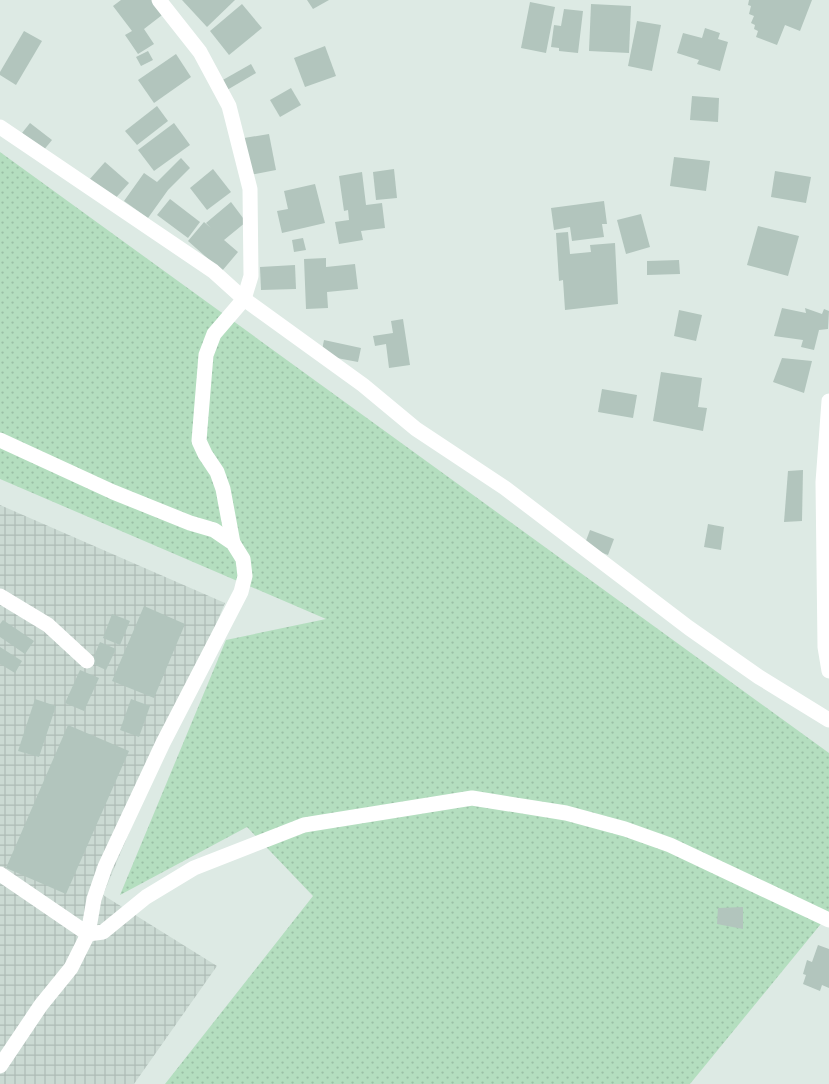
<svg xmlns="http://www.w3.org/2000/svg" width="829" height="1084" font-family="'Alegreya Sans',sans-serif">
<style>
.industrial{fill:url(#industrial-grid)}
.grass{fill:url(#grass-dots)}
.building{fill:#b2c5bd}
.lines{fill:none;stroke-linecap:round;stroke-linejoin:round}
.minor{stroke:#fff;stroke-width:15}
</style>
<defs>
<pattern id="industrial-grid" width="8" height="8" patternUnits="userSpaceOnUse" patternTransform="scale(1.25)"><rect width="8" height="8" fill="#cbdad3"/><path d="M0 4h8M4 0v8" fill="none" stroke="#aebcb6"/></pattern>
<pattern id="grass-dots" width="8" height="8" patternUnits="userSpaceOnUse" patternTransform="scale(1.25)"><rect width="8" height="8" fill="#b4debf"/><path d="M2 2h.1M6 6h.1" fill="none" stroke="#9abfa5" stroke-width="1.8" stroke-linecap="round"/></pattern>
</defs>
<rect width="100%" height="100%" fill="#ddeae4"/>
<path class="industrial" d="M0 505 225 603 103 895 217 966 134 1084H0Z"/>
<path class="grass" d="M0 152 829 753V914L690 1084H165L313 896 247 827 120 895 226 640 326 619 0 479Z"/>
<g class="building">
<path d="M121 0H157L166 12 144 29 154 44 138 54 125 35 132 31 113 6Z"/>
<path d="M182 0H235L207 27Z"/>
<path d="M307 0H329L313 9Z"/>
<path d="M749 0H812L800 31 785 25 777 45 756 37 758 31 754 29 755 25 751 23 754 16 749 14 751 6 748 5Z"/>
<path d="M530 2 555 7 546 53 521 48Z"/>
<path d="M242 4 262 28 229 55 210 31Z"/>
<path d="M591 4 631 6 629 53 589 51Z"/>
<path d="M564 9 583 11 578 53 559 51V48L551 47 554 25 561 26Z"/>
<path d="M637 21 661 25 652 71 628 66Z"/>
<path d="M705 28 720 33 718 39 728 42 720 71 697 64 699 60 677 53 683 33 702 38Z"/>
<path d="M24 31 42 41 16 85 0 75V72Z"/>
<path d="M325 46 336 76 305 87 294 58Z"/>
<path d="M148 51 153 60 141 66 136 57Z"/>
<path d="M176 54 191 77 154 103 138 80Z"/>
<path d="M251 64 256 73 227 90 221 81Z"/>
<path d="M291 88 301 105 280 117 270 100Z"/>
<path d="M692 96 719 98 718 122 690 120Z"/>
<path d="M157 106 168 121 137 145 125 131Z"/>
<path d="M30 123 52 140 43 151 22 133Z"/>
<path d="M174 123 190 145 154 171 138 150Z"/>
<path d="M269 134 276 170 250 175 244 138Z"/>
<path d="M674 157 710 161 706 191 670 186Z"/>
<path d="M181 158 190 168 168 190 148 218 124 201 144 173 157 182Z"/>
<path d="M105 162 129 183 113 201 89 180Z"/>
<path d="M213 169 231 192 207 210 190 188Z"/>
<path d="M394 169 397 198 376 200 373 172Z"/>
<path d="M775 171 811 177 806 203 771 197Z"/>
<path d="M362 172 366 205 382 203 385 228 361 231 363 240 339 244 335 222 349 220 348 210 344 211 339 176Z"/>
<path d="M315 184 325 223 282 233 277 211 288 209 284 191Z"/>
<path d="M170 199 200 222 188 238 157 215Z"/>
<path d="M604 201 607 224H602L604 237 572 241 570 227 554 230 551 208Z"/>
<path d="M231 202 246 222 224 240 238 252 222 271 188 241 204 222 211 228 206 223Z"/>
<path d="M641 214 650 247 626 254 617 220Z"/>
<path d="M758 226 799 236 788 276 747 265Z"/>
<path d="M568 232 570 254 591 252 590 245 615 243 618 304 565 310 563 280 559 281 556 233Z"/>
<path d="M303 238 306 250 294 252 292 240Z"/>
<path d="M326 258V267L355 264 358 289 327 292 328 308 306 309 304 259Z"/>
<path d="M679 260 680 274 647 275V261Z"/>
<path d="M295 265 296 289 261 290 260 267Z"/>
<path d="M782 308 806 313 805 308 822 314 824 309 829 311 828 329 819 330 814 350 801 347 803 340 774 336Z"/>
<path d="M679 310 702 315 696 341 674 336Z"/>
<path d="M403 319 410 365 389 368 386 344 375 346 373 336 393 333 391 321Z"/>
<path d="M324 340 361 348 358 362 321 355Z"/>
<path d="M782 358 812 361 804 393 773 382Z"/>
<path d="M661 372 702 378 698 407 707 408 703 431 653 421Z"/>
<path d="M602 389 637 395 633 418 598 412Z"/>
<path d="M803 470 802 521 784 522 788 471Z"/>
<path d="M708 524 724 527 721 550 704 547Z"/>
<path d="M590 530 614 539 608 555 584 546Z"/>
<path d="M144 606 185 624 154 698 112 681Z"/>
<path d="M112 614 130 621 120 645 103 638Z"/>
<path d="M3 620 34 641 25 654 0 637V624Z"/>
<path d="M100 642 116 649 106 670 91 663Z"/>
<path d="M0 647 22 661 15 673 0 664Z"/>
<path d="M80 670 99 678 84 711 65 703Z"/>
<path d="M35 699 56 706 39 757 18 751Z"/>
<path d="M131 699 150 706 139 737 120 730Z"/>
<path d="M68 725 129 751 66 894 6 868Z"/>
<path d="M743 907V929L717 924 718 908Z"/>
<path d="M818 945 829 949V988L822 985 820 991 803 984 806 975 803 974 807 960 812 962Z"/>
</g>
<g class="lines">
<g class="minor">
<path d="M159 0 200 52 229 106 250 189 251 276 244 299 214 334 206 355 200 428 199 441 205 454 217 472 223 489 233 543"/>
<path d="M0 127 213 271 244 299 363 385 416 429 505 488 689 628 759 677 829 720"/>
<path d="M829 401 823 482 825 647 829 671"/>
<path d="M0 440 113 492 190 523 214 530 233 543 243 559 245 576 241 592 163 743 105 867 94 899 88 934 0 874"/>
<path d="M0 596 48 625 87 661"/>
<path d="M0 1066 41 1005 71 968 88 934 103 932 146 897 194 868 304 825 472 798 566 813 625 829 670 845 829 920"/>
</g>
</g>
</svg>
